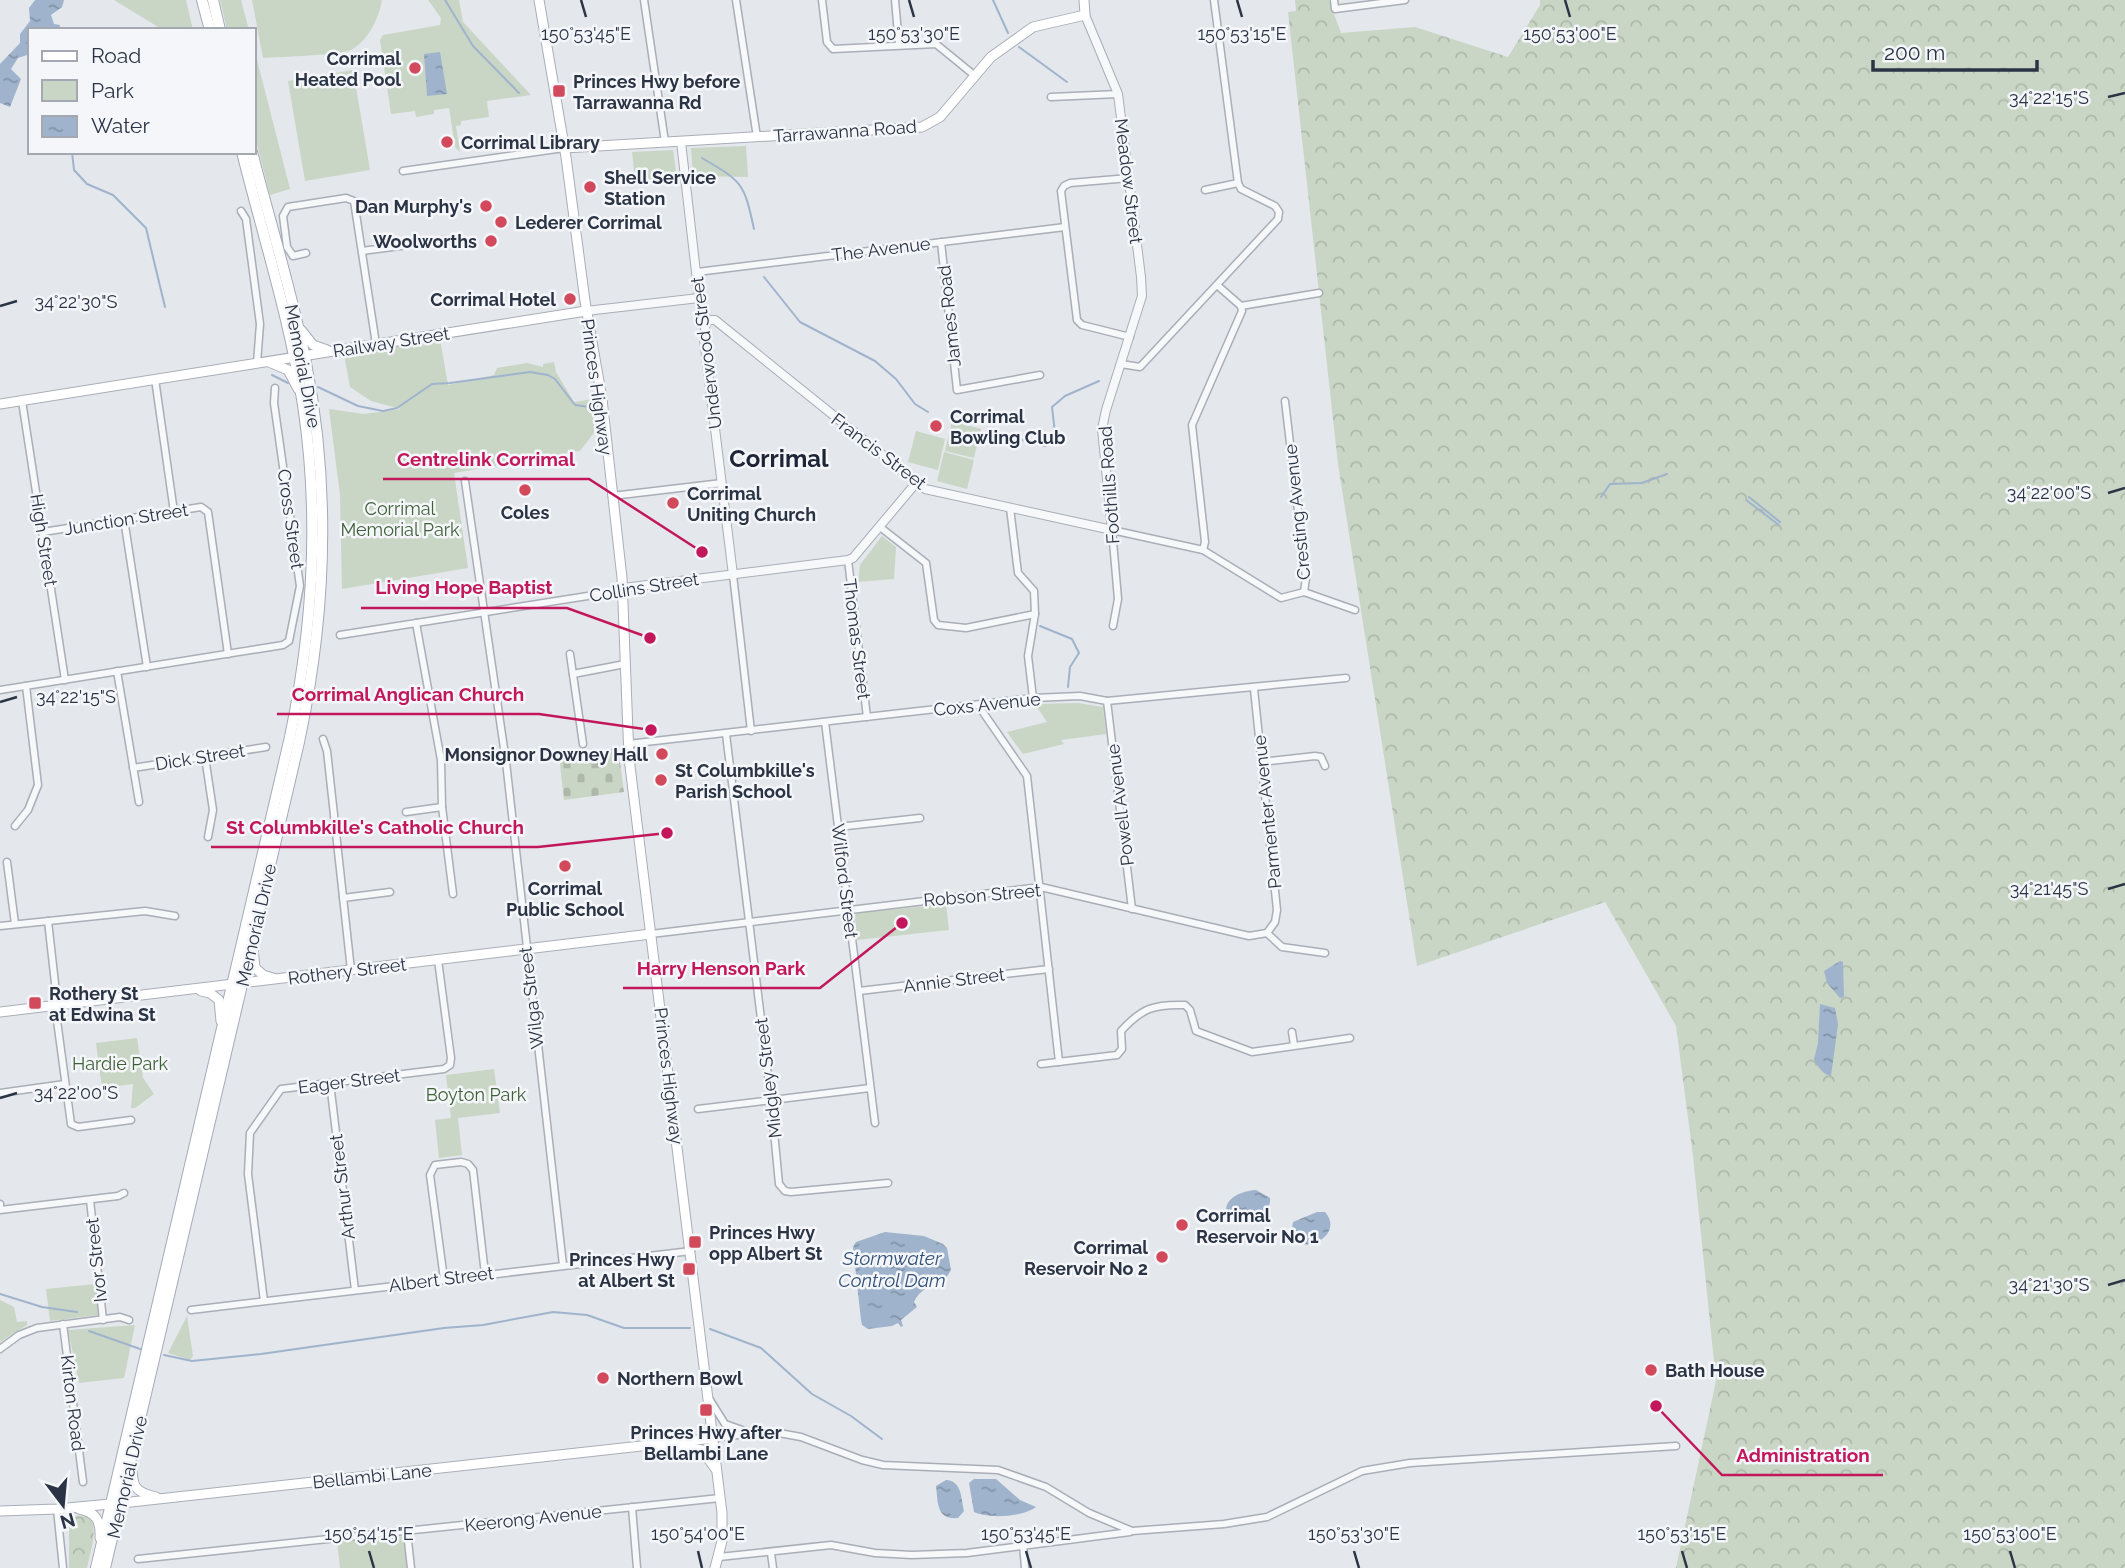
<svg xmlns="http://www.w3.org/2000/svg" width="2125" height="1568" font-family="Raleway,sans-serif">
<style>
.green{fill:#c9d6c5}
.forest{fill:url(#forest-crowns)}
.cemetery{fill:url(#cemetery-stones)}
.water{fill:url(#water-ripples)}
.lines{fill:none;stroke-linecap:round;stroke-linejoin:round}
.stream{stroke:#9fb4cc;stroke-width:2}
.minor-casing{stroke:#a9aeb7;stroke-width:9}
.tertiary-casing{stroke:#a9aeb7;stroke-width:10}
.secondary-casing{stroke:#a9aeb7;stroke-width:11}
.primary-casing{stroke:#a3abb8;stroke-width:12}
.minor{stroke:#f7f8fa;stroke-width:6}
.tertiary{stroke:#f7f8fa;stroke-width:8}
.secondary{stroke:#fff;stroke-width:9}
.primary{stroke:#fff;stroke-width:10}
.ticks{fill:none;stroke:#2b3445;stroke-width:2.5}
.poi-dot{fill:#d1495b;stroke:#f4f6f9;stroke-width:2.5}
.labels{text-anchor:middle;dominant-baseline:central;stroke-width:5;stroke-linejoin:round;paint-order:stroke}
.poi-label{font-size:18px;font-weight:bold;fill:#2b3445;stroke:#f4f6f9;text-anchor:start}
.street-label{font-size:18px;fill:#2b3445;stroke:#f4f6f9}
.park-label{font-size:18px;fill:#3f6138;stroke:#f4f6f9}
.water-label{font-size:19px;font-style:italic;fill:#34527a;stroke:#f4f6f9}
.district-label{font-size:24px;font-weight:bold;fill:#1d2536;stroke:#f4f6f9}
.ticks-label{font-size:18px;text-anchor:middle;fill:#2b3445;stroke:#f4f6f9;stroke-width:5;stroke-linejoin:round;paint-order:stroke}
.leader{fill:none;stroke:#c2185b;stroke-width:2.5}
.callout-dot{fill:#c2185b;stroke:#f4f6f9;stroke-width:2.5}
.callout-label{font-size:19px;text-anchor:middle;font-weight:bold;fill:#c2185b;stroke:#f4f6f9;stroke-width:5;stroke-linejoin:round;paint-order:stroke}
</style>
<defs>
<pattern id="forest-crowns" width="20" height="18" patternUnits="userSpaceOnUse" patternTransform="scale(1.75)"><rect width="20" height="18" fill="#c9d6c5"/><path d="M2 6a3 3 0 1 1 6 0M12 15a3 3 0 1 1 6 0" fill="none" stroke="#adb8ab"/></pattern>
<pattern id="cemetery-stones" width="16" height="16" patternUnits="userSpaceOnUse" patternTransform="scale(1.75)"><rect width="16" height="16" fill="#c9d6c5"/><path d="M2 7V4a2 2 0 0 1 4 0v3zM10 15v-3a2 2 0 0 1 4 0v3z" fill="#adb8ab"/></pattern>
<pattern id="water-ripples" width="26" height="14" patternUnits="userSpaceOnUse" patternTransform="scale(1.75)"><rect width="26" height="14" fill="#9fb4cc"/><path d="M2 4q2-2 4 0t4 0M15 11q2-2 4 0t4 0" fill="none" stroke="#8293a7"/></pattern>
</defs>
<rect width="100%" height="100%" fill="#e4e7ec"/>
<g class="green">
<path d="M114 0H186L193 30H163Z"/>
<path d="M220 0H241L249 30H227Z"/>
<path d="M252 0H382C379 18 368 41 351 50 339 55 280 57 263 58Z"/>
<path d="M428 0H459L463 22 531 95 487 101 489 117 461 121V125L456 126 460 152 455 147 449 108 434 110V114L416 117 415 111 391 114 380 40 383 35 440 25 441 18Z"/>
<path d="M254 48 290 189 270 195 254 133Z"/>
<path d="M353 70 370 170 305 181 288 81Z"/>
<path d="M746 146 748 177 693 176 691 148Z"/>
<path d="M673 150 677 180 635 178 632 152Z"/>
<path d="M440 339 448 385 494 375 497 368 527 363 543 367V364L554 362 556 372 574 402 594 399V433L580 451 454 473 468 568 342 589 340 495 329 409 364 414 401 409 371 401 350 387 344 354Z"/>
<path d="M952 421 981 429 974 458 945 451Z"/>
<path d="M916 431 945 439 938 470 908 462Z"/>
<path d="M944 452 974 460 967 489 937 481Z"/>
<path d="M882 536 896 547 894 579 858 582 860 565Z"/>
<path d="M1078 703 1103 707 1106 734 1061 740 1064 744 1023 754 1007 732 1047 722 1035 704Z"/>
<path d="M946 904 949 930 857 940 855 916 857 913Z"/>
<path d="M137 1038 143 1078 154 1094 135 1108H131L133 1084 102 1088 96 1043Z"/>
<path d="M494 1069 500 1113 458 1118 462 1155 439 1158 435 1120 451 1118 446 1075Z"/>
<path d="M95 1284 98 1315 50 1321 46 1289Z"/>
<path d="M0 1300 14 1307 17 1322 27 1321V1325L0 1342Z"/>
<path d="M187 1316 193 1356 190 1360 168 1353Z"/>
<path d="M135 1325 124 1378 79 1383 68 1330Z"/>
<path d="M399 1534 404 1536 408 1568H340L337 1541Z"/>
</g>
<g class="forest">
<path d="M1295 0H1329L1341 33 1415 27 1508 57 1540 5V0H2125V1568H1676L1716 1381 1693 1156 1676 1026 1605 902 1417 966 1338 464 1288 12 1296 11Z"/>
<path d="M75 1516C79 1516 83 1515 87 1516 101 1522 89 1557 87 1568H69V1520Z"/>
</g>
<path class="cemetery" d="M618 748 624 792 564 800 559 756Z"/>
<g class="water">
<path d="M35 0H64L62 7 51 15 54 24 60 25 59 30H30V54L18 58 11 69 21 79 10 107 0 103V64L20 43V34L30 21 29 8Z"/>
<path d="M440 52 447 94 427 96 424 54Z"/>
<path d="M1840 961 1843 962 1844 997 1840 998 1827 983 1824 971Z"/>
<path d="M1820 1004 1835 1008 1838 1024 1831 1076C1822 1074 1818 1067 1814 1059L1818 1043Z"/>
<path d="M1256 1190 1270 1198C1272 1214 1249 1225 1235 1224 1213 1204 1237 1191 1256 1190Z"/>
<path d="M1317 1212H1325C1349 1239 1285 1264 1293 1222Z"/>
<path d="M885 1232 924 1236 943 1244 947 1248 951 1270 943 1283C930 1286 920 1289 914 1302L917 1307 901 1320 903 1326 901 1327 898 1323 892 1326 868 1329 862 1325 861 1320 853 1247 856 1242Z"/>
<path d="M974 1479H996L1020 1500 1036 1507C1023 1517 989 1519 974 1512L969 1483Z"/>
<path d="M946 1480C962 1481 961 1498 964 1511L958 1518C936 1520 938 1502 936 1486Z"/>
</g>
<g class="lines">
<g class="stream">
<path d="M445 0 473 46 519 93"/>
<path d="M993 0 1008 33"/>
<path d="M1019 47 1067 82"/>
<path d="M72 152 74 170 87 184 113 195 146 228 165 307"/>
<path d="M702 158C743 182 744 183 754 229"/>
<path d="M764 277 800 322 875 361 896 379 915 404 928 412"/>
<path d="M272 375 288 383"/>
<path d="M318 387 358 406 383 411 397 408 432 384 450 383 530 372 548 375 555 379 575 405 590 407"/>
<path d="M988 431 1045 446 1053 444 1055 433 1052 407 1065 396 1099 381"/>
<path d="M1601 497 1610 484 1642 483 1667 474"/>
<path d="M1749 497 1780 522"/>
<path d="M1746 500 1779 525"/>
<path d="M1040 626 1072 639 1079 653 1070 667 1068 687"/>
<path d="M0 1294 42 1307 77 1312"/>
<path d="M710 1329 761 1348 812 1394 851 1416 882 1439"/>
<path d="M89 1331 143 1350"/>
<path d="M164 1355 192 1361 261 1354 444 1328 483 1325 553 1312 587 1315 624 1328H690"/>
</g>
<g class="minor-casing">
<g id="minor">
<path d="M644 0 665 142"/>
<path d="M736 0 757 137"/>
<path d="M822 0 827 42 833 49 936 44 974 75"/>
<path d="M895 0 899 45"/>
<path d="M1334 0 1335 9 1405 0"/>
<path d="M1051 97 1118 94"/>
<path d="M403 171 564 148"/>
<path d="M1129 178 1070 183 1064 186 1061 191 1077 320 1082 325 1130 337"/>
<path d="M1205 190 1238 183"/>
<path d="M241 211 246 219 260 324 257 363"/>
<path d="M941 242 957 390 1040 375"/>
<path d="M362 251 445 240"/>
<path d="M306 253 293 256 287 247 283 216 288 207 346 198 354 201 376 344"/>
<path d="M697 272 1065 227"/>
<path d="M1217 285 1241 306"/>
<path d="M1241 306 1319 293"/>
<path d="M1121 364 1140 367 1278 219 1279 212 1275 206 1241 189 1238 183 1214 0"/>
<path d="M155 379 174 512"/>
<path d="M22 401 65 680"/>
<path d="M465 481 506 762 563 1265"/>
<path d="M612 496 722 483"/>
<path d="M1010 508 1018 573 1034 591 1035 614 1028 656 1033 698"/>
<path d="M124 519 147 667"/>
<path d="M880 527 926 563 934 620 938 625 966 628 1035 614"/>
<path d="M43 532 201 507 208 512 228 654"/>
<path d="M1203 550 1205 542 1192 425 1242 311 1241 306"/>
<path d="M848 560 867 717"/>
<path d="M733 575 751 731"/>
<path d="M1304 592 1355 610"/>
<path d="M1113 626 1118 599 1112 530 1203 550 1281 598 1304 592 1306 578 1285 401"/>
<path d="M340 635 613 592 623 588"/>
<path d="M570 654 583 744"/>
<path d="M117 671 139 802"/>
<path d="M573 674 625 664"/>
<path d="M1254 689 1277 910 1275 922 1267 933"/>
<path d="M0 690 283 645 289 641 300 586 274 403 275 388"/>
<path d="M1107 701 1132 909"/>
<path d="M978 705 1027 776 1059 1062"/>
<path d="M825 722 875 1123"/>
<path d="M726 734 771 1100 779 1184 785 1191 791 1192 888 1183"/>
<path d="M323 739 327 751 351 970"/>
<path d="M628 744 1033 698 1080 696 1107 701 1346 678"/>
<path d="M205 757 213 810 208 837"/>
<path d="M1262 762 1315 756 1321 757 1325 766"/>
<path d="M133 768 266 747"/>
<path d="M442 807 453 894"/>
<path d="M406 812 442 807 441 760 416 623"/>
<path d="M15 826 28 810 38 785 26 686"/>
<path d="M838 827 920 818"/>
<path d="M7 862 15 924"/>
<path d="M343 898 390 892"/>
<path d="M48 921 57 1001 56 1013 71 1124 78 1127 131 1120"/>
<path d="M0 926 145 911 175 916"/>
<path d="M1267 933 1282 947 1325 953"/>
<path d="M651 934 1041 887 1249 936 1267 933"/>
<path d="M859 991 1049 969"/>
<path d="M1292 1032 1294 1045"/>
<path d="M1041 1064 1117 1055 1122 1049 1121 1031C1142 1008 1154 1004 1185 1005L1190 1010 1196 1031 1252 1052 1350 1038"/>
<path d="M330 1083 355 1290"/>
<path d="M0 1093 65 1084"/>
<path d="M698 1109 870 1088"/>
<path d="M90 1200 103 1320"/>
<path d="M0 1204V1210L118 1196 124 1193"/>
<path d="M444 1279 430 1175 435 1165 461 1162 468 1164 473 1170 485 1274"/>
<path d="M264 1301 248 1174 250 1133 281 1089 444 1069 450 1065 451 1058 438 960"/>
<path d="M191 1310 691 1251"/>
<path d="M63 1324 83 1482"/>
<path d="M0 1349 19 1335 37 1328 120 1317 129 1320"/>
<path d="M710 1400 725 1424 748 1432"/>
<path d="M714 1438 753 1433H779L801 1437 862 1460 883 1465 998 1470 1046 1487 1089 1513 1132 1531 1224 1524 1267 1517 1362 1471 1410 1463 1676 1446"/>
<path d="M632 1507 637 1568"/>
<path d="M57 1509 63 1568"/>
<path d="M407 1532 411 1568"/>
<path d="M1023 1544 1025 1568"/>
<path d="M771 1553 773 1568"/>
<path d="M719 1557 831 1545 875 1553 912 1555 967 1553 1130 1532"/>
<path d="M138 1559 720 1498"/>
</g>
</g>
<g class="tertiary-casing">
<g id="tertiary">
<path d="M681 142 699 298 706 320 704 339 733 575"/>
<path d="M586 311 699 298"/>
<path d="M706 320H715L925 489 1112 530 1102 429 1106 410 1142 296 1141 277 1118 94 1085 15"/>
<path d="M623 588 848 560 853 558 916 483"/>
</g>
</g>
<g class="secondary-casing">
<g id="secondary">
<path d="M539 0 566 157 585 301 602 399 622 578 629 758 722 1513V1541L715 1568"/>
<path d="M564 148 922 127 940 117 991 57 1033 27 1085 15 1084 0"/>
<path d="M301 330 313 345 327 350"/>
<path d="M269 362 288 370 298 389"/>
<path d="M0 404 586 311"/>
<path d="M253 948 255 968 263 975 273 978"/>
<path d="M201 991 210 993 219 1000 221 1021"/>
<path d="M0 1012 651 934"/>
<path d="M680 1446 702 1450 715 1468"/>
<path d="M132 1463C132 1485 133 1492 156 1497"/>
<path d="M79 1509C96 1512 101 1521 100 1538"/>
<path d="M0 1511 57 1509 131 1502 714 1438"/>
</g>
</g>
<g class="primary-casing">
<g id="primary">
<path d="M202 0 210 30"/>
<path d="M213 0 220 30"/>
<path d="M96 1568 290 737C313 627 320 517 303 405 290 320 263 236 242 152"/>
<path d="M105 1568 299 742C326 616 331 489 306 363 292 292 270 222 252 152"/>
</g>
</g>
<use href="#minor" class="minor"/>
<use href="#tertiary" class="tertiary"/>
<use href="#secondary" class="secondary"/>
<use href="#primary" class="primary"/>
</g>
<path class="ticks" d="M581 0 586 17M909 0 914 17M1237 0 1242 17M1565 0 1570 17M2108 97 2125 93M0 306 17 301M2108 493 2125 488M0 702 17 697M2108 889 2125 884M0 1098 17 1093M2108 1285 2125 1280M369 1551 374 1568M698 1551 702 1568M1026 1551 1031 1568M1354 1551 1359 1568M1682 1551 1687 1568M2010 1551 2015 1568"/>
<g class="poi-dot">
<circle cx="415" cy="68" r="7"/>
<rect x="552" y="84" width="14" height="14" rx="3.5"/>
<circle cx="447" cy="142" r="7"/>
<circle cx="590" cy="187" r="7"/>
<circle cx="486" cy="206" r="7"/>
<circle cx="501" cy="222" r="7"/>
<circle cx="491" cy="241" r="7"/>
<circle cx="570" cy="299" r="7"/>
<circle cx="936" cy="426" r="7"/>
<circle cx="525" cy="490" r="7"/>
<circle cx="673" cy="503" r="7"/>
<circle cx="662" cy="754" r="7"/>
<circle cx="661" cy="780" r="7"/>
<circle cx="565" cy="866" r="7"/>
<rect x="28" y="996" width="14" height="14" rx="3.5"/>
<circle cx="1182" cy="1225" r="7"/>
<rect x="688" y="1235" width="14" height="14" rx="3.5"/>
<circle cx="1162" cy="1257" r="7"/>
<rect x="682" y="1262" width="14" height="14" rx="3.5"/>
<circle cx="1651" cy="1370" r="7"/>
<circle cx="603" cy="1378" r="7"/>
<rect x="699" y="1403" width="14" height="14" rx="3.5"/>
</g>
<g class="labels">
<g class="poi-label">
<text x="401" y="58" text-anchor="end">Corrimal<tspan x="401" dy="21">Heated Pool</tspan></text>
<text x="573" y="81">Princes Hwy before<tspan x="573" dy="21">Tarrawanna Rd</tspan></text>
<text x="461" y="142">Corrimal Library</text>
<text x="604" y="177">Shell Service<tspan x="604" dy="21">Station</tspan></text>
<text x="472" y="206" text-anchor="end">Dan Murphy's</text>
<text x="515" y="222">Lederer Corrimal</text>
<text x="477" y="241" text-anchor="end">Woolworths</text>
<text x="556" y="299" text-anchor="end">Corrimal Hotel</text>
<text x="950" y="416">Corrimal<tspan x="950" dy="21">Bowling Club</tspan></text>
<text x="687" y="493">Corrimal<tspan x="687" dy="21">Uniting Church</tspan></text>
<text x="525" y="512" text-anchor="middle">Coles</text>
<text x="648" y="754" text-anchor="end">Monsignor Downey Hall</text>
<text x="675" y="770">St Columbkille's<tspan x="675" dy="21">Parish School</tspan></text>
<text x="565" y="888" text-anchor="middle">Corrimal<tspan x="565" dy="21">Public School</tspan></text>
<text x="49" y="993">Rothery St<tspan x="49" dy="21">at Edwina St</tspan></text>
<text x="1196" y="1215">Corrimal<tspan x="1196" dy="21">Reservoir No 1</tspan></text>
<text x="709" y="1232">Princes Hwy<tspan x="709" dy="21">opp Albert St</tspan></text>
<text x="1148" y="1247" text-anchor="end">Corrimal<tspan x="1148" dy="21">Reservoir No 2</tspan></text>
<text x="675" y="1259" text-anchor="end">Princes Hwy<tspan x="675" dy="21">at Albert St</tspan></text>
<text x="1665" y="1370">Bath House</text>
<text x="617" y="1378">Northern Bowl</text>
<text x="706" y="1432" text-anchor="middle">Princes Hwy after<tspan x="706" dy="21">Bellambi Lane</tspan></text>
</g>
<g class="street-label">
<text transform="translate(845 131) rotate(-4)">Tarrawanna Road</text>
<text transform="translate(1129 181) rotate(83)">Meadow Street</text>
<text transform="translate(881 249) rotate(-7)">The Avenue</text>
<text transform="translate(949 316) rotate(-96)">James Road</text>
<text transform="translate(391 342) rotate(-9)">Railway Street</text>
<text transform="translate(706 353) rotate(-97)">Underwood Street</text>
<text transform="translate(303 366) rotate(79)">Memorial Drive</text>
<text transform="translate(597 387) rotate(82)">Princes Highway</text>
<text transform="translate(879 451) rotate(37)">Francis Street</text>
<text transform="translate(1109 485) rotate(-94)">Foothills Road</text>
<text transform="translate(1297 512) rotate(-96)">Cresting Avenue</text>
<text transform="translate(126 519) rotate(-9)">Junction Street</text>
<text transform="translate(291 519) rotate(82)">Cross Street</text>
<text transform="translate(44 540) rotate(81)">High Street</text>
<text transform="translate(644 587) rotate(-9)">Collins Street</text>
<text transform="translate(857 639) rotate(83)">Thomas Street</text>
<text transform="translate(987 704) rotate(-6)">Coxs Avenue</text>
<text transform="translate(200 757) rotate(-9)">Dick Street</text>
<text transform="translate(1120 805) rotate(-97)">Powell Avenue</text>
<text transform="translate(1267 812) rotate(-96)">Parmenter Avenue</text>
<text transform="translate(845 881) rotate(83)">Wilford Street</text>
<text transform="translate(982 895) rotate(-5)">Robson Street</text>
<text transform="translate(256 925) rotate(-77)">Memorial Drive</text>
<text transform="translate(347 971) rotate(-7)">Rothery Street</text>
<text transform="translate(954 980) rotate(-7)">Annie Street</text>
<text transform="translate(531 998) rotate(-97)">Wilga Street</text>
<text transform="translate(669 1076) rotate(83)">Princes Highway</text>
<text transform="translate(768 1078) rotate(-97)">Midgley Street</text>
<text transform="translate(349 1081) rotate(-7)">Eager Street</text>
<text transform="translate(342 1187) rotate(-97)">Arthur Street</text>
<text transform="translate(96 1260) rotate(-96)">Ivor Street</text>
<text transform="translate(441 1279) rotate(-7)">Albert Street</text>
<text transform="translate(73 1403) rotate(83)">Kirton Road</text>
<text transform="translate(372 1476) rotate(-6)">Bellambi Lane</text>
<text transform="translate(127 1477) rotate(-77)">Memorial Drive</text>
<text transform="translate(533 1518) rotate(-6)">Keerong Avenue</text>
</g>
<g class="park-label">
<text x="400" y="508">Corrimal<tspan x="400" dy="21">Memorial Park</tspan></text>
<text x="120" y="1063">Hardie Park</text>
<text x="476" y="1094">Boyton Park</text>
</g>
<g class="water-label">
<text x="892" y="1258">Stormwater<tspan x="892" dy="22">Control Dam</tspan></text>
</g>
<g class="district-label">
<text x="779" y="458">Corrimal</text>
</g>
</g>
<g class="ticks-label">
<text x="586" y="40">150°53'45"E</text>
<text x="914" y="40">150°53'30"E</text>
<text x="1242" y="40">150°53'15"E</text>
<text x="1570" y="40">150°53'00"E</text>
<text x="2049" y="104">34°22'15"S</text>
<text x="76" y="308">34°22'30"S</text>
<text x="2049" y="499">34°22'00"S</text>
<text x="76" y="703">34°22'15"S</text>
<text x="2049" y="895">34°21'45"S</text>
<text x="76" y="1099">34°22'00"S</text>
<text x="2049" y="1291">34°21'30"S</text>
<text x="369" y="1540">150°54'15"E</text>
<text x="698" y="1540">150°54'00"E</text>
<text x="1026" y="1540">150°53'45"E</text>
<text x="1354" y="1540">150°53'30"E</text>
<text x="1682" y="1540">150°53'15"E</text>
<text x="2010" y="1540">150°53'00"E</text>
</g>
<path class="leader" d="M702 552L589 479H383M650 638L567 608H361M651 730L539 714H277M667 833L538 847H211M902 923L820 988H623M1656 1406L1722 1475H1883"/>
<g class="callout-dot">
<circle cx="702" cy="552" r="7"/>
<circle cx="650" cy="638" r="7"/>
<circle cx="651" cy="730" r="7"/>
<circle cx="667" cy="833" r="7"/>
<circle cx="902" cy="923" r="7"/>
<circle cx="1656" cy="1406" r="7"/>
</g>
<g class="callout-label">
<text x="486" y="466">Centrelink Corrimal</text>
<text x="464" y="594">Living Hope Baptist</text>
<text x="408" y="701">Corrimal Anglican Church</text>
<text x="375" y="834">St Columbkille's Catholic Church</text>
<text x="721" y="975">Harry Henson Park</text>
<text x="1803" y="1462">Administration</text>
</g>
<rect x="28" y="28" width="228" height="126" fill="#f4f6f9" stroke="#a4a8b1" stroke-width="2"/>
<rect x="42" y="51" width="35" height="10" fill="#ffffff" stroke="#a4a8b1" stroke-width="2"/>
<text x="91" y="63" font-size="21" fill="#2b3445">Road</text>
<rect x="42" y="80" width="35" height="21" fill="#c9d6c5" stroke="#a4a8b1" stroke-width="2"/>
<text x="91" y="98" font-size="21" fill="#2b3445">Park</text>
<rect x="42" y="116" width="35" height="21" fill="url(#water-ripples)" stroke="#a4a8b1" stroke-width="2"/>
<text x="91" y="133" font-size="21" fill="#2b3445">Water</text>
<g transform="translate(63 1505) rotate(164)" stroke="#f4f6f9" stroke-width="5" paint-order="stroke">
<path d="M0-5L12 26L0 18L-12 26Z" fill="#2b3445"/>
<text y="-10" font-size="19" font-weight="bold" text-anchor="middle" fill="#2b3445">N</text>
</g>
<path d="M1873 60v10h164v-10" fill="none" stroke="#2b3445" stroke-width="3.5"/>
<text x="1884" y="60" font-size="21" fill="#2b3445" stroke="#f4f6f9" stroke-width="5" paint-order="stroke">200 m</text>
</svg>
